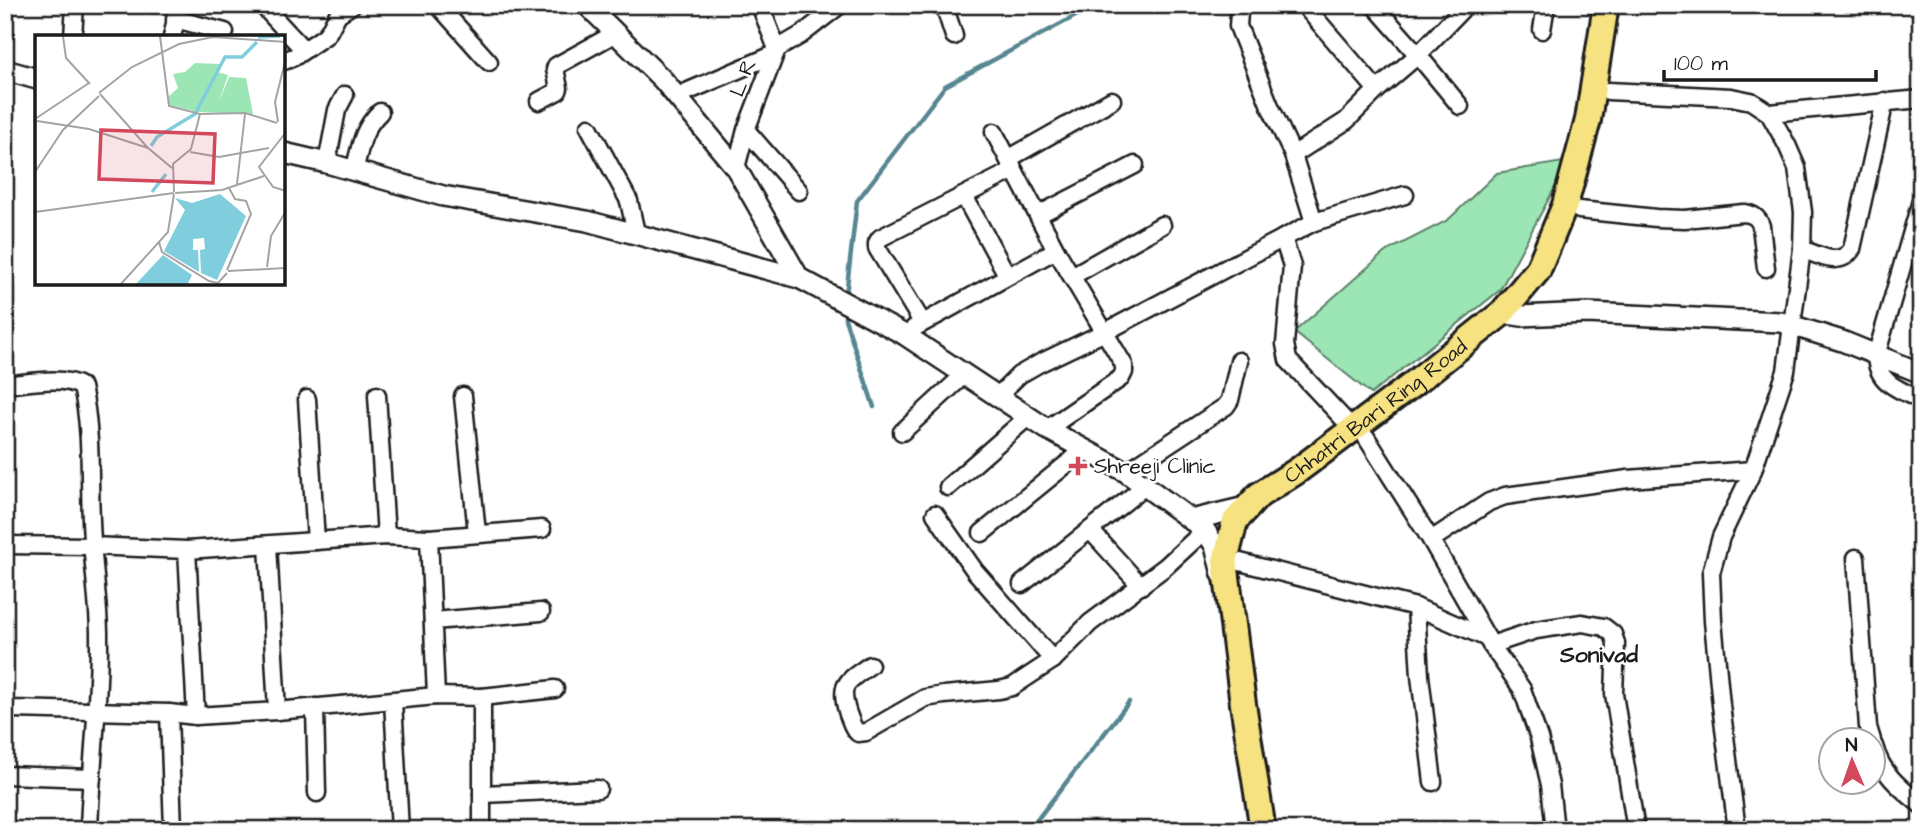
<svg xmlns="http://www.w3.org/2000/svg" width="1926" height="835" font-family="'Architects Daughter',sans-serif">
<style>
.green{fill:#9ce5b4;stroke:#5c8068;stroke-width:2}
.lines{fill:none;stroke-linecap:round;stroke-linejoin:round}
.stream{stroke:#578690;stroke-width:4.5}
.minor-casing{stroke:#1c1c1c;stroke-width:21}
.tertiary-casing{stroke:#1c1c1c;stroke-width:24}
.primary-casing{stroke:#1c1c1c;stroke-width:30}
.minor{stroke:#fff;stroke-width:16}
.tertiary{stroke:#fff;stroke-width:19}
.primary{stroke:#f7e281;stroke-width:24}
.poi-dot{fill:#d1495b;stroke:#fff;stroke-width:2.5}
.labels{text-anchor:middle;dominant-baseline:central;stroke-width:5;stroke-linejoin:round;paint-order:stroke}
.street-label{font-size:21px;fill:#1c1c1c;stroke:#fff}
.poi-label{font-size:21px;fill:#1c1c1c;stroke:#fff;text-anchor:start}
.neighbourhood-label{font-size:23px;font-weight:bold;fill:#1c1c1c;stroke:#fff}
.inset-river{fill:none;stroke:#7fcddd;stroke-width:3.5}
.inset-road{fill:none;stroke:#a4a4a4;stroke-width:2}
.view{fill:#d1495b;fill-opacity:0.15;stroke:#d1495b;stroke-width:3.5}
.inset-edge{fill:none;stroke:#1c1c1c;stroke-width:3.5}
</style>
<rect width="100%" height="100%" fill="#fff"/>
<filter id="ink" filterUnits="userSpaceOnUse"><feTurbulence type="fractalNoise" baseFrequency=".0143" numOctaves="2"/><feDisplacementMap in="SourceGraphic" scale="14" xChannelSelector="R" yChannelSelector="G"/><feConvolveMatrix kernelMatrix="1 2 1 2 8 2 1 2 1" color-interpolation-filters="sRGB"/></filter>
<g filter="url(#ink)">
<path class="green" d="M1569 161 1500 290 1371 394 1294 332 1385 252 1448 220 1497 173Z"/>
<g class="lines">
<g class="stream">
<path d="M846 295 857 201 945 86 1096 5"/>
<path d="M845 308V319L874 407"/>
<path d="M1029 830 1129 702"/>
</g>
<g class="minor-casing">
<g id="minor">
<path d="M438 5 489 62"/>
<path d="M944 5 954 36"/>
<path d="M1243 5 1239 13 1238 26 1270 106 1293 155 1314 222"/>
<path d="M1304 5 1377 90"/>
<path d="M1374 5 1418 55 1460 106"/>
<path d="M265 8 304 50"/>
<path d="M175 19 225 32"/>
<path d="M1542 30 1546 5"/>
<path d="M73 37 75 5"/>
<path d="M172 37C174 27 179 14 173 5"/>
<path d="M777 49 801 35 840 5"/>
<path d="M284 61 294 57 325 36 329 31 338 14 352 5"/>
<path d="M1608 91 1731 97 1751 101 1769 113 1787 145 1797 168 1803 212 1802 249 1786 371 1753 470 1721 537 1711 573 1713 621 1721 705 1737 830"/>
<path d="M677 96 775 54"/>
<path d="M539 101 558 91 559 88 555 69 556 66 616 33"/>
<path d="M1769 113 1921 99"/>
<path d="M589 127 629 201 636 233"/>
<path d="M746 130 799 191"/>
<path d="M994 132 1056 250 1124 365V372L1121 378 1047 429"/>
<path d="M1293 155 1346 121 1377 90 1418 55 1466 5"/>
<path d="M1008 159 1112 100"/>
<path d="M327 163 337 110 345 95"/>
<path d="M736 168 746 130 777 49 760 5"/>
<path d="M354 172C360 148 362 129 380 112"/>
<path d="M964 196 1007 275"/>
<path d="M1921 201 1876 356C1877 383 1899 390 1921 400"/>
<path d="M1579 210 1656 218 1685 219 1744 213C1753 214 1758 217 1761 226L1766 268"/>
<path d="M1038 215 1135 165"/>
<path d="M1283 238 1292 266 1285 344 1288 360 1353 429"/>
<path d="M1802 249C1818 255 1840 268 1852 249L1885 101"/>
<path d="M1072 276 1162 225"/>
<path d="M922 322 877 248V243L880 238 1014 170"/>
<path d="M914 328 1056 250"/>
<path d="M5 385C28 383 63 375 82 387 92 430 89 476 91 520 92 558 98 595 99 632 100 698 91 764 89 830"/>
<path d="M377 395 386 536"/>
<path d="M463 396 477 533"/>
<path d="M998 396 1019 375 1040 363 1105 332 1314 222 1405 195"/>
<path d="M307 399 316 541"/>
<path d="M902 432 965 374"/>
<path d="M1366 437 1431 540 1491 645 1522 689 1539 738 1550 785 1555 830"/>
<path d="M1126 472 1226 406 1230 400 1239 361"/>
<path d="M948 487 1029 416"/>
<path d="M935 514 975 571 1053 660"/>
<path d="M1090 530 1141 586"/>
<path d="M982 533 1084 450"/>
<path d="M429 538 542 529"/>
<path d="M1431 540 1489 502 1505 496 1628 479 1753 470"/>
<path d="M5 545 91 546 187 550 386 536 429 538 436 696"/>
<path d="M268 545 277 711"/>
<path d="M187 550 196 716"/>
<path d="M1856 558 1868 727 1872 740"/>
<path d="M1240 562 1416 607 1487 638"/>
<path d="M1022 584 1145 486"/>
<path d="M1416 607 1420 676 1433 782"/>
<path d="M433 621 541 612"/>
<path d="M1491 645 1536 630 1582 623 1604 627 1613 634 1616 643 1614 694 1636 830"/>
<path d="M870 665C847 682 838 683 848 714 851 721 852 728 858 733L866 732 925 698 944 695 999 690 1012 687 1053 660 1090 623 1165 567 1205 530"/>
<path d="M482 697 555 689"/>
<path d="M393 701 400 830"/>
<path d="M315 707 317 793"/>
<path d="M5 708 12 709 169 713 196 716 277 711 436 696 482 697V830"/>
<path d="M169 713 173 830"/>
<path d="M1874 746C1881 773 1900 788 1921 805"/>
<path d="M5 775 92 778"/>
<path d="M482 794 598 789"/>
</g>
</g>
<g class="tertiary-casing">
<g id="tertiary">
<path d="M587 5 663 80 736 168 799 278"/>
<path d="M5 70 37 79"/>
<path d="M284 153 327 163 443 196 587 221 799 278 905 335 1047 429 1126 472 1205 530 1215 546 1222 574"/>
<path d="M1502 313 1521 316 1587 313 1781 322 1842 341 1921 373"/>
<path d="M1191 520 1250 506"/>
</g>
</g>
<g class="primary-casing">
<g id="primary">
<path id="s1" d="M1263 830 1243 704 1225 561 1235 521 1259 495 1297 471 1413 384 1502 313 1538 270 1565 205 1588 120 1606 5"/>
</g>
</g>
<use href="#minor" class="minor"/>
<use href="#tertiary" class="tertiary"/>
<use href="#primary" class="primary"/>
</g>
</g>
<path class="poi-dot" d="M1074.5 455.5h7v7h7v7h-7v7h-7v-7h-7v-7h7z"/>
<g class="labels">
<g class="street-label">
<text transform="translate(743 78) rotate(-69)">L R</text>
<text stroke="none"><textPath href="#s1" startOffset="492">Chhatri Bari Ring Road</textPath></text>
</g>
<g class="poi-label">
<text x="1094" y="466">Shreeji Clinic</text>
</g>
<g class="neighbourhood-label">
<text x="1599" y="655">Sonivad</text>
</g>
</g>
<g transform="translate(35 35)">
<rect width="250" height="250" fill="#fff"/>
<path d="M160 28 185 29 182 37 193 40 184 67 194 42 211 43 218 79 163 77 134 70V61L143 53 138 39 150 37Z" fill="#9ce5b4"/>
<path d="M185 159 211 181 182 245 166 238 165 215 170 214 169 203 158 204V215H163L164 237 129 216 150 175 140 163 157 168ZM128 220 157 240 152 250H100Z" fill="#7fcddd"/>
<path class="inset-river" d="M223 2 245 1M116 111 122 102 160 79 190 22H207L222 7M117 157 131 139"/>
<path class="inset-road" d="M28 1 31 23 55 49M125 1 134 71 165 79M64 58 97 32 144 9 178 2 251 7M65 59 113 113M0 84 54 48M2 86 54 94 113 113 137 133M243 87 240 67 251 23M251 97 224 132 238 152 251 156M155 117 184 122 234 113M0 137 28 95 64 61M202 149 210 79M139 157 138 129 156 114 165 79 210 78 242 88M140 158 187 155 229 141M0 177 139 158M124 207 127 217 174 246 183 248 192 238M232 232 236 201 251 176M192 235 216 179 211 166 200 164 194 153M193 236 251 233M85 250 133 197 139 159"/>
<path class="view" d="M66 95 180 99 178 148 64 144Z"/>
<rect width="250" height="250" class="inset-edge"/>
</g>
<rect width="1926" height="835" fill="none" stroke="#fff" stroke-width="28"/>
<rect x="14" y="14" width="1898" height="807" fill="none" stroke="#1c1c1c" stroke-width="2.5" filter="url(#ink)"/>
<g transform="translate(1852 761) rotate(358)"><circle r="33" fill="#ffffff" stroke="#a4a4a4" stroke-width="2"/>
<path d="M0-5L12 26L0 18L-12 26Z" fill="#d1495b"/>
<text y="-10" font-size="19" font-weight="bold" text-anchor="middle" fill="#1c1c1c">N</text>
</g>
<path d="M1664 70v10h212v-10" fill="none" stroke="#1c1c1c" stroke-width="3.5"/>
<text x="1674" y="70" font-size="21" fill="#1c1c1c" stroke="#ffffff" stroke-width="5" paint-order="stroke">100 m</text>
</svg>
